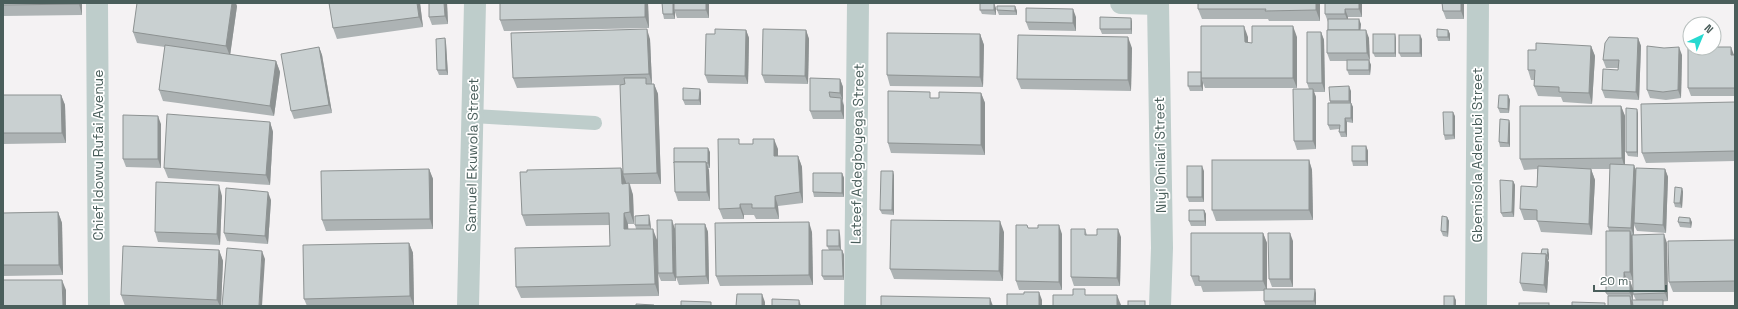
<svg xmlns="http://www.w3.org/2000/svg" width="1738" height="309" font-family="'Space Grotesk',sans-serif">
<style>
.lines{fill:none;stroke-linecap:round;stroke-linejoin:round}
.service{stroke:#becdcb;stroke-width:14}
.minor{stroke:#becdcb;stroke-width:22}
.wall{fill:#adb3b4;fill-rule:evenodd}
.shaded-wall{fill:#8d9292}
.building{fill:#c9d0d1;stroke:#8d9292}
.labels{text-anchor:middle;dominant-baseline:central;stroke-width:3.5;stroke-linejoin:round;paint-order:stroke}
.street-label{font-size:14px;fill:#4a5e5b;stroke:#fff}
</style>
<rect width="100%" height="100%" fill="#f4f2f3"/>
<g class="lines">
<path class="service" d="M473 116 595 123"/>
<g class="minor">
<path d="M97 3 99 306"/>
<path d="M1121 3 1158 4"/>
<path d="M1158 3 1162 248 1160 306"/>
<path d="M468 306 475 3"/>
<path d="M855 306 858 3"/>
<path d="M1476 306 1478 3"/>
</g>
</g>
<g class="wall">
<path d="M3 3H82V15L3 16Z"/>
<path d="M329 3H420L423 27 337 39 333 28Z"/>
<path d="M429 3H447L448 24 432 25 429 17Z"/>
<path d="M648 3 649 28 504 31 500 20Z"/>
<path d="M662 3H715V4H709V18H677L675 12V19H664L663 14Z"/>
<path d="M1198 3H1320V21H1269L1268 19H1202L1198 9Z"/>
<path d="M1362 3V17H1348V19L1361 24 1360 30 1369 38V61L1371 65 1370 75H1349L1347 70V61H1330L1327 53 1328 22 1325 14Z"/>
<path d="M1442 3H1464V19H1446L1443 11Z"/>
<path d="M237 6 230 55 276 61 280 72 274 116 163 101 159 90 165 47 137 43 133 32Z"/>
<path d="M1015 6 1017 11V15H999L997 10Z"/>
<path d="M996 8V15L982 14 980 10Z"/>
<path d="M1076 17V31L1029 30 1026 22Z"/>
<path d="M1131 18 1132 22V34H1102L1100 29Z"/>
<path d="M746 30 749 38 748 84 708 83 705 75 715 34Z"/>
<path d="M806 30 809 39 808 84 765 83 762 75Z"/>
<path d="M1448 30 1450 34V41H1438L1437 37Z"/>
<path d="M1321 32 1324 40 1325 92H1314L1316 97V149L1297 150 1294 141 1309 89 1307 83Z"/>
<path d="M980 34 984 45 983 87 890 86 887 75Z"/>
<path d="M1395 34 1396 39V57H1375L1373 53Z"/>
<path d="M1248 37V43H1252L1297 37V88H1205L1203 83V91H1190L1188 86 1201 72Z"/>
<path d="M445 38 446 43 448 75H439L437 70Z"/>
<path d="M1638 38 1641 46 1639 100 1605 98 1602 90 1618 70V68H1606L1603 60Z"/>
<path d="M650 39 652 84H654L658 94 661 184H630L633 195 634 224H628V229H636L635 225 650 220 651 229 657 240 675 228 705 224 708 232 709 284 679 285 676 277V281H661L658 274 659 296 521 298 516 287 610 246V225L526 226 522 215 527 172 621 168 623 171 620 85 517 88 513 78Z"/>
<path d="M1422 39V57H1401L1399 53Z"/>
<path d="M1591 46 1595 56 1592 104 1563 102 1561 97 1538 96 1534 86V80H1531L1528 70 1536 50Z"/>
<path d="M319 47 322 55 332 113 294 119 291 111Z"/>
<path d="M1132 48 1131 91 1021 89 1017 79Z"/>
<path d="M1664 48 1682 55 1681 98 1666 100 1650 98 1647 90Z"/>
<path d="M1734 55H1735V96H1691L1688 88Z"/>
<path d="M840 79 843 87V101L844 106V119H813L810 111Z"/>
<path d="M700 89 701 93V105H685L683 100Z"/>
<path d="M1351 91V103L1353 107V123L1347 122V137H1341L1339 132V129L1330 130 1328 125 1330 103V101Z"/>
<path d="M981 93 985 103V155L891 153 888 143 932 98H939Z"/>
<path d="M3 95H61L65 105 66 143 3 144Z"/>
<path d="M1508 95 1510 100 1509 113H1500L1498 108Z"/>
<path d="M1735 102V161L1646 163 1642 153Z"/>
<path d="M1621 106 1625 116V165L1636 172 1665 169 1668 177 1666 233 1637 231 1634 225V235L1667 243 1668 301 1608 306V296L1606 293 1609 231 1608 227 1610 169H1586H1591L1595 180 1592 235 1541 232 1537 220H1524L1520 209 1537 187V169L1524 170 1520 159ZM1627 280H1633V289L1630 281H1627ZM1633 294 1636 300H1633Z"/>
<path d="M1638 113V157L1628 156 1626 152Z"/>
<path d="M1455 116V139L1445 140 1444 135Z"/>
<path d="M1509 120 1510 124V147H1500L1499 142Z"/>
<path d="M270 122 273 132 270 185 168 178 164 168Z"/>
<path d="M161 124V168L126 167 123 159Z"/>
<path d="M741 144H753L778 149V156H798L802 167 803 203 778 206 779 219H756L754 215H744V219H723L719 209Z"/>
<path d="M1366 146 1368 151V166H1353L1352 161Z"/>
<path d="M710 152V168H708L709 170 710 201H678L675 192Z"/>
<path d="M1309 160 1312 170 1313 220 1216 221 1212 210Z"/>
<path d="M429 169 433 179V229L326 231 322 220Z"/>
<path d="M1204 171V202H1189L1187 197Z"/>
<path d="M842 173 844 178V197H814L813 192Z"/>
<path d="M894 175V215L882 214 880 210Z"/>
<path d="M1513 181 1515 185 1514 217H1503L1501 213Z"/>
<path d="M1682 188 1683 192 1682 208 1675 207 1674 203Z"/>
<path d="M222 196 220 245 158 242 155 232Z"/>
<path d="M271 200 268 244 227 241 224 233Z"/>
<path d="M1204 210 1206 214V226H1191L1189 221Z"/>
<path d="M58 212 62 223 63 275 3 276V213Z"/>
<path d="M1447 217 1449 221 1448 237 1443 236 1441 231Z"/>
<path d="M1678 222H1692L1691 228 1680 227Z"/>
<path d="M1028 228 1062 234V290H1019L1016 281Z"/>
<path d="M1085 229 1087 235 1121 237 1120 286H1074L1071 277Z"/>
<path d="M812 232 813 285 720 286 716 276Z"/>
<path d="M1004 232 1003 281 894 279 890 269Z"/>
<path d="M1263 233 1267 243V289L1316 293V305H1265L1264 301V291L1203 292 1201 286H1195L1191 276Z"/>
<path d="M840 234 841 250H842L844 255V280H824L822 276 829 250 827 246Z"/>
<path d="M1735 240V292H1673L1669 282Z"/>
<path d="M1293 241V287H1272L1269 279Z"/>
<path d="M409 243 413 253 414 306H307L304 299Z"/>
<path d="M219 250 223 261 221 306H125L121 295Z"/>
<path d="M1541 254H1549V260H1548L1549 263 1547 293 1523 291 1520 283Z"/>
</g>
<g class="shaded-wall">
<path d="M79 3H82V15L79 4Z"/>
<path d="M232 3H236L237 6 230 56 226 46Z"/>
<path d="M417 3H420L423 27 419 17Z"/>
<path d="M444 3H447L448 24 445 16Z"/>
<path d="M645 3H648L649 28 645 17Z"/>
<path d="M673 3H674V10L675 12V19L673 14Z"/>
<path d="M706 3H709V18L706 10Z"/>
<path d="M994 3 996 8V15L994 10Z"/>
<path d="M1316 3H1320V21L1316 10Z"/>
<path d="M1359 3H1362V17L1359 9Z"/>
<path d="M1461 3H1464V19L1461 11Z"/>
<path d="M1015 6 1017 11V15L1015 11Z"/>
<path d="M1073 9 1076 17V31L1073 23Z"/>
<path d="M1345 9 1348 17V22L1345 14Z"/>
<path d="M1131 18 1132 22V34L1131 29Z"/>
<path d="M1359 19 1361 24 1360 35 1359 31Z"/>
<path d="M1244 26 1248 37V53L1245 42Z"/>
<path d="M1293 26 1297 37V88L1293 78Z"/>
<path d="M647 29 650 39 652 84 649 74Z"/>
<path d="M746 30 749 38 748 84 745 76Z"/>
<path d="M806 30 809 39 808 84 805 76Z"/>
<path d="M1366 30 1369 38 1370 61 1367 53Z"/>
<path d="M1448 30 1450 34V41L1448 37Z"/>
<path d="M1321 32 1324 40 1325 92 1322 83Z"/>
<path d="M980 34 984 45 983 87 980 77Z"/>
<path d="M1395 34 1396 39V57L1395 53Z"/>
<path d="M1420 35 1422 39V57L1420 53Z"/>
<path d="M1128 37 1132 48 1131 91 1128 80Z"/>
<path d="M445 38 446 43 448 75 446 70Z"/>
<path d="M1638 38 1641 46 1639 100 1636 92Z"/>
<path d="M1591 46 1595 56 1592 104 1589 93Z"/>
<path d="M319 47 322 55 332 113 329 105Z"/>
<path d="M1679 47 1682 55 1681 98 1678 90Z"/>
<path d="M1731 47 1734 55H1731Z"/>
<path d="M1369 60 1371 65 1370 75 1369 70Z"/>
<path d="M276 61 280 72 274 116 270 106Z"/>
<path d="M1201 78 1203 83V91L1201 86Z"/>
<path d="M840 79 843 87V101L840 93Z"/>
<path d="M654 84 658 94 661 184 657 173Z"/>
<path d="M1349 86 1351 91V105L1349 101Z"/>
<path d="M700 89 701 93V105L699 100Z"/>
<path d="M1313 89 1316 97V149L1313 141Z"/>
<path d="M981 93 985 103V155L981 145Z"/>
<path d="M61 95 65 105 66 143 62 133Z"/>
<path d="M1508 95 1510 100 1509 113 1508 109Z"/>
<path d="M841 98 844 106V119L841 111Z"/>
<path d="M1351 103 1353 107V123L1351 118Z"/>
<path d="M1621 106 1625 116V169L1622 158Z"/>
<path d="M1637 109 1638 113V157L1637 152Z"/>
<path d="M1453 112 1455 116V139L1453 135Z"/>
<path d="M158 116 161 124V168L158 159Z"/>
<path d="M1345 118 1347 122V137L1345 132Z"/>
<path d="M1509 120 1510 124V147L1508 143Z"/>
<path d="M270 122 273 132 270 185 266 175Z"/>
<path d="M774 139 778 149V167L774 156Z"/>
<path d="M1366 146 1368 151V166L1366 161Z"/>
<path d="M708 148 710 152V168L708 163Z"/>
<path d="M798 156 802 167 803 203 800 192Z"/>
<path d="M1309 160 1312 170 1313 220 1309 210Z"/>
<path d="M706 162 709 170 710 201 707 192Z"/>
<path d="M1634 165 1637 173 1634 223V236L1631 228Z"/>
<path d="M1202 166 1204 171V202L1202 197Z"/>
<path d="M621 168 624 174H623L626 182V195L622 184Z"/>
<path d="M429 169 433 179V229L430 219Z"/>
<path d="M1591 169 1595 180 1592 235 1589 224Z"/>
<path d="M1665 169 1668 177 1666 233 1663 225Z"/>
<path d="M893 171 894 175V215L892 210Z"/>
<path d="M842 173 844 178V197L842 193Z"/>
<path d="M1513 181 1515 185 1514 217 1512 212Z"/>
<path d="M629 183 633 195 634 224 630 212Z"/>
<path d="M219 185 222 196 220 245 217 234Z"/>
<path d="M1682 188 1683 192 1682 208 1680 203Z"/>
<path d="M268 192 271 200 268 244 265 236Z"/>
<path d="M775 196 778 206 779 219 775 208Z"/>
<path d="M740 204 744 215V219L740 208Z"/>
<path d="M1204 210 1206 214V226L1205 221Z"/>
<path d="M58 212 62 223 63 275 59 265Z"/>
<path d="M624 213 628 224 629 241 624 229Z"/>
<path d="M649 215 650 220 651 229 649 225Z"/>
<path d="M1447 217 1449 221 1448 237 1447 232Z"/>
<path d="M1690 218 1692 222 1691 228 1690 223Z"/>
<path d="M672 220 675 229 676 281 673 273Z"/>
<path d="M1000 221 1004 232 1003 281 999 271Z"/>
<path d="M809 222 812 232 813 285 809 275Z"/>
<path d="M705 224 708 232 709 284 706 276Z"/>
<path d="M1059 225 1062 234V290L1059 282Z"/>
<path d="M653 229 657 240 659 296 655 284Z"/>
<path d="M1118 229 1121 237 1120 286 1117 278Z"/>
<path d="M839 230 840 234 841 251 839 246Z"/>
<path d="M1630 231 1633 239V280L1630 272Z"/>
<path d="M1263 233 1267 243V291L1263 281Z"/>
<path d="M1290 233 1293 241V287L1290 279Z"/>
<path d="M1664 234 1667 243 1668 301 1665 293Z"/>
<path d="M409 243 413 253 414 306 410 296Z"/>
<path d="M1548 249 1549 254V260L1547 256Z"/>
<path d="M219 250 223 261 221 306H220L217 300Z"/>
<path d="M842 250 844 255V280L843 276Z"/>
<path d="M262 251 265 259 262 306H259Z"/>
<path d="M1546 254 1549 263 1547 293 1544 285Z"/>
<path d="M1624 272 1627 280V290L1624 282Z"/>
<path d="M62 280 66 290V306H63Z"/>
<path d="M1630 281 1633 289V301L1630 293Z"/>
<path d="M1315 289 1316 293V305L1314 301Z"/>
<path d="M1039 292 1042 300V306H1039Z"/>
<path d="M762 294 765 302V306H762Z"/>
<path d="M1117 295 1121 305V306H1117Z"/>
<path d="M1454 296 1456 300V306H1454Z"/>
<path d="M1630 296 1633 304V306H1631Z"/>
<path d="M990 298 993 306H990Z"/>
<path d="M799 300 801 306H799Z"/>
</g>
<g class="building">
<path d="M3 3H79V4L3 5Z"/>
<path d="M137 3H232L226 46 133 32Z"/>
<path d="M329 3H417L419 17 333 28Z"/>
<path d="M429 3H444L445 16 429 17Z"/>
<path d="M500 3H645V17L500 20Z"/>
<path d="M662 3H673V14H663Z"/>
<rect x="674" y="3" width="32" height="7"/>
<rect x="980" y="3" width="14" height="7"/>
<path d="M1198 3H1316V10L1265 11 1266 9H1198Z"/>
<path d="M1325 3H1359V9H1345V14H1325Z"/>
<path d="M1442 3H1461V11H1443Z"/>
<path d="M997 6H1015V11L997 10Z"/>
<path d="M1026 8 1073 9V23L1026 22Z"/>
<path d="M1100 17 1131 18V29H1100Z"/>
<rect x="1328" y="19" width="31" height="11"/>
<path d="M1201 26H1244L1245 42 1252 43V26H1293V78H1201Z"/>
<path d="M647 29 649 74 513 78 511 33Z"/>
<path d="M715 29 746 30 745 76 705 75 706 34H715Z"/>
<path d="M763 29 806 30 805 76 762 75Z"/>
<path d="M1437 29 1448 30V37H1437Z"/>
<path d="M1327 30H1366L1367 53H1327Z"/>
<path d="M1307 32H1321L1322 83H1307Z"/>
<path d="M887 33 980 34V77L887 75Z"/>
<rect x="1373" y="34" width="22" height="19"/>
<path d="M1018 35 1128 37V80L1017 79Z"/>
<rect x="1399" y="35" width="21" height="18"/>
<path d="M1609 37 1638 38 1636 92 1602 90 1603 69 1618 70 1619 60H1603L1605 43Z"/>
<path d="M445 38 446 70H437L436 39Z"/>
<path d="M1536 43 1591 46 1589 93 1559 92V87L1534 86 1535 70H1528V50H1536Z"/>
<path d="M165 45 276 61 270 106 159 90Z"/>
<path d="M1647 46 1664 48 1679 47 1678 90 1663 92 1647 90Z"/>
<path d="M319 47 329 105 291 111 281 54Z"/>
<path d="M1688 47H1690V48H1714V47H1731V55H1735V88H1688Z"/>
<rect x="1347" y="60" width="22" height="10"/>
<rect x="1188" y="72" width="13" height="14"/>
<path d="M624 78H646V84H654L657 173 623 174 620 85 625 84Z"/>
<path d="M810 78 840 79V93L829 92 830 97 841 98V111H810Z"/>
<path d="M1349 86V101H1330L1329 87Z"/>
<path d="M683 88 700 89 699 100H683Z"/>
<path d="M1293 89H1313V141H1294Z"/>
<path d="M888 91 930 92V98H939V92L981 93V145L888 143Z"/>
<path d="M3 95H61L62 133H3Z"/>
<path d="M1499 95H1508V109L1498 108Z"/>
<path d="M1735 102V151L1642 153 1641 104Z"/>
<path d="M1328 103H1351V118H1345V132H1339L1340 125H1328Z"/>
<path d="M1520 106H1621L1622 158 1520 159Z"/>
<path d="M1626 108 1637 109V152H1626Z"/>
<path d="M1443 112H1453V135H1444Z"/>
<path d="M167 114 270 122 266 175 164 168Z"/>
<path d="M123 115 158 116V159H123Z"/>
<path d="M1500 119 1509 120 1508 143 1499 142Z"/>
<path d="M718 139H739V144H753V139H774V156H798L800 192 775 196V208H752V204H740V208L719 209Z"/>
<rect x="1352" y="146" width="14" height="15"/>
<path d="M674 148H708V163H706V162H674V163Z"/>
<rect x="1212" y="160" width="97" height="50"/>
<path d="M674 162H706L707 192H675Z"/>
<path d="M1610 164 1634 165 1631 228 1608 227Z"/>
<rect x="1187" y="166" width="15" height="31"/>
<path d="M1538 166 1591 169 1589 224 1537 221V210L1520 209 1521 186 1537 187Z"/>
<path d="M621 168 622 184 629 183 630 212 624 213V229H653L655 284 516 287 515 248 610 246 609 213 522 215 520 172H527V170Z"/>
<path d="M1636 168 1665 169 1663 225 1634 223Z"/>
<path d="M429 169 430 219 322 220 321 171Z"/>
<path d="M881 171H893L892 210H880Z"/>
<path d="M813 173H842V193L813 192Z"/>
<path d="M1500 180 1513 181 1512 212 1501 213Z"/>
<path d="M156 182 219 185 217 234 155 232Z"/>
<path d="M1675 187 1682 188 1680 203H1674Z"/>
<path d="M226 188 268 192 265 236 224 233Z"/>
<path d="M1189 210H1204L1205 221H1189Z"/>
<path d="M58 212 59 265H3V213Z"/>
<path d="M649 215V225H635V216Z"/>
<path d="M1442 216 1447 217V232L1441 231Z"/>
<path d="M1679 217 1690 218V223L1678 222Z"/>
<path d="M657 220H672L673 273H658Z"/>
<path d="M891 220 1000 221 999 271 890 269Z"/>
<path d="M809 222V275L716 276 715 223Z"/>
<path d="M675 224H705L706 276 676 277Z"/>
<path d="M1016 225H1027L1028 228H1038V225H1059V282L1016 281Z"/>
<path d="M1071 229H1085V235H1097V229H1118L1117 278 1071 277Z"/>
<rect x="827" y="230" width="12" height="16"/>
<path d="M1606 231H1630V272H1624V282L1630 281V293H1606Z"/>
<path d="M1191 233H1263V281H1199V276H1191Z"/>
<path d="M1268 233H1290V279H1269Z"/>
<path d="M1664 234 1665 293 1633 294 1632 235Z"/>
<path d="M1735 240V281L1669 282 1668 241Z"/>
<path d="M409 243 410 296 304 299 303 245Z"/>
<path d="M123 246 219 250 217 300 121 295Z"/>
<path d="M227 248 262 251 259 306H222Z"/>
<path d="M1542 249H1548L1547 256 1546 255V254H1541Z"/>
<path d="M822 250H842L843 276H822Z"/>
<path d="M1522 253 1546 254 1544 285 1520 283Z"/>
<path d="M3 280H62L63 306H3Z"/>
<path d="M1073 289H1085V295H1117V306H1053V295H1073Z"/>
<path d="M1264 289H1315L1314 301H1264Z"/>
<path d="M1024 292H1039V306H1007V294H1024Z"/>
<path d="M737 294H762V306H736Z"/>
<path d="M881 296 990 298V306H881Z"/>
<rect x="1444" y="296" width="10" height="10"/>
<path d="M1608 296H1630L1631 306H1608Z"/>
<path d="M772 299 799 300V306H772Z"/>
<path d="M1632 300H1663V306H1633Z"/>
<path d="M681 301 711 302V306H681Z"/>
<rect x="1128" y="301" width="17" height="5"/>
<path d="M1572 302 1605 303V306H1572Z"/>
<rect x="1519" y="303" width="30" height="3"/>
<path d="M636 304 654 305V306H636Z"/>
</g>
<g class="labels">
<g class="street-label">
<text transform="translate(857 154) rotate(-89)">Lateef Adegboyega Street</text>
<text transform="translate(98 155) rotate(-90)">Chief Idowu Rufai Avenue</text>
<text transform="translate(472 155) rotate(-89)">Samuel Ekuwola Street</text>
<text transform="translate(1160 155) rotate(-91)">Niyi Onilari Street</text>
<text transform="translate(1477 155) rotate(-90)">Gbemisola Adenubi Street</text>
</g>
</g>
<rect width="1738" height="309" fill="none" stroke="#4a5e5b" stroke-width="8"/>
<g transform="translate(1702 36) rotate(44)"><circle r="19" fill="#ffffff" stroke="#b7bfbd"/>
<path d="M0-3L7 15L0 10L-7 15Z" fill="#26d9d0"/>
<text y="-6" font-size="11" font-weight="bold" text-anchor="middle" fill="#4a5e5b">N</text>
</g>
<path d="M1594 285v6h72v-6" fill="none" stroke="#4a5e5b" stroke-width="2"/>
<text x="1600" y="285" font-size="12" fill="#4a5e5b" stroke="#ffffff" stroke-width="3" paint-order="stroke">20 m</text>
</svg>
